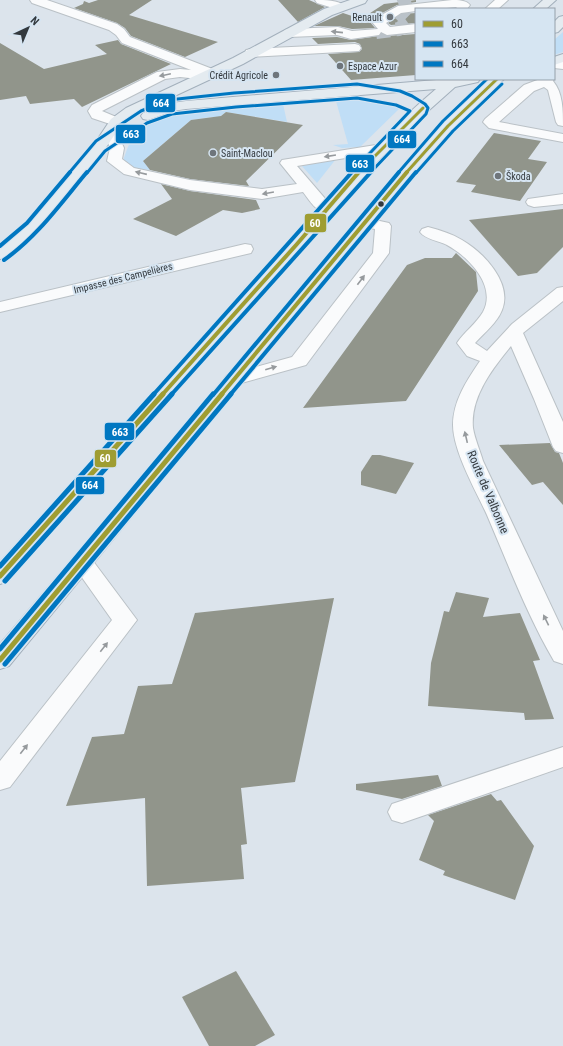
<svg xmlns="http://www.w3.org/2000/svg" width="563" height="1046" font-family="'Roboto Condensed',sans-serif">
<style>
.green{fill:#c0def6}
.building{fill:#91958b}
.lines{fill:none;stroke-linecap:round;stroke-linejoin:round}
.minor-tunnel{stroke:#bac2c9;stroke-width:14;stroke-dasharray:14 6;stroke-linecap:butt}
.minor-casing{stroke:#bac1c6;stroke-width:2}
.major-casing{stroke:#a3b0bc;stroke-width:2}
.minor{fill:#fafbfc;fill-rule:evenodd}
.major{fill:#e4ebf0;fill-rule:evenodd}
.bus-1-far2-casing{stroke:#d6e5f2;stroke-width:5}
.bus-1-far1-casing{stroke:#d6e5f2;stroke-width:6}
.bus-1-casing{stroke:#d6e5f2;stroke-width:8}
.bus-2-far2-casing{stroke:#d6e5f2;stroke-width:5}
.bus-2-far1-casing{stroke:#d6e5f2;stroke-width:6}
.bus-2-casing{stroke:#d6e5f2;stroke-width:8}
.bus-3-far2-casing{stroke:#d6e5f2;stroke-width:5}
.bus-3-far1-casing{stroke:#d6e5f2;stroke-width:6}
.bus-3-casing{stroke:#d6e5f2;stroke-width:8}
.bus-1-far2{stroke:#9f9d32;stroke-width:3}
.bus-1-far1{stroke:#9f9d32;stroke-width:4}
.bus-1{stroke:#9f9d32;stroke-width:5}
.bus-2-far2{stroke:#0077c1;stroke-width:3}
.bus-2-far1{stroke:#0077c1;stroke-width:4}
.bus-2{stroke:#0077c1;stroke-width:5}
.bus-3-far2{stroke:#0077c1;stroke-width:3}
.bus-3-far1{stroke:#0077c1;stroke-width:4}
.bus-3{stroke:#0077c1;stroke-width:5}
.oneway{fill:#969a9d}
.poi-dot{fill:#6e757b;stroke:#d6e5f2;stroke-width:1.5}
.bus-dot{fill:#33393e;stroke:#d6e5f2;stroke-width:1.5}
.labels{text-anchor:middle;dominant-baseline:central;stroke-width:4;stroke-linejoin:round;paint-order:stroke}
.far-poi-label{font-size:10px;fill:#33393e;stroke:#d6e5f2;text-anchor:start}
.far-street-label{font-size:10px;fill:#33393e;stroke:#d6e5f2}
.street-label{font-size:12px;fill:#33393e;stroke:#d6e5f2}
.line-badge{stroke:#d6e5f2;stroke-width:1.5}
.badge-label{font-size:11px;text-anchor:middle;font-weight:bold;fill:#fff}
</style>
<rect width="100%" height="100%" fill="#dce4ec"/>
<g class="green">
<path d="M563 32V52L554 55V40Z"/>
<path d="M334 99C356 99 379 97 400 105L399 109 360 147 342 148 333 145 348 144 336 101Z"/>
<path d="M280 101 283 104 287 122 226 112 218 118 211 117 191 120 143 161 150 170 132 168 123 161C127 149 130 138 140 129 167 103 243 104 280 101Z"/>
<path d="M336 159 317 183 302 166Z"/>
</g>
<g class="building">
<path d="M98 0H152L129 15 218 42 185 57 131 36 125 28 117 23 74 8 83 4 84 1 89 3Z"/>
<path d="M278 0H309L325 7 298 22Z"/>
<path d="M416 0V2L397 5 373 18 370 22 375 28 352 29 338 26H314L343 13 361 19 384 4Z"/>
<path d="M416 13V23L391 25 388 23 402 14Z"/>
<path d="M382 34 387 36 416 34V75L351 80 328 54 359 52 362 49 360 44 355 42 318 44 312 38 337 37 351 40 379 36Z"/>
<path d="M118 40 121 44 171 64 82 107 74 99 30 104 26 96 0 100V43L44 69 107 54 95 45Z"/>
<path d="M226 112 303 125 246 181 249 186 190 179 150 170 143 161 191 120 221 116Z"/>
<path d="M494 133 541 141 528 159 547 162 520 201 471 192 476 185 456 182Z"/>
<path d="M161 184 190 191 256 200 260 209 242 213 223 210 176 236 133 219 172 199Z"/>
<path d="M563 209V247L537 273 518 276 469 220Z"/>
<path d="M456 253 476 272 478 291 406 401 303 408 407 265 425 258H452Z"/>
<path d="M550 443 555 452 559 453 563 463V505L543 482 532 485 499 445Z"/>
<path d="M372 455H380L414 463 396 494 361 485V472Z"/>
<path d="M456 592 489 598 483 617 520 613 540 660 533 661 554 719 525 720 524 713 428 706 431 663 444 611 449 612Z"/>
<path d="M334 598 295 782 241 788 247 844 241 845 244 879 147 886 145 798 66 806 92 737 124 734 138 686 172 684 195 613Z"/>
<path d="M438 775 442 786 402 799 356 790V784Z"/>
<path d="M491 794 497 801 501 800 534 846 515 900 443 875 445 871 419 860 434 821 428 815Z"/>
<path d="M236 971 275 1035 255 1046H209L182 997Z"/>
</g>
<g class="lines">
<path class="minor-tunnel" d="M376 32 399 29 409 22 395 8 411 1"/>
<g class="minor-casing">
<g id="minor">
<path d="M30 0H47L117 24 124 29 130 37 215 70 217 73 215 76 210 77 205 76 199 79 180 77 165 79 102 111 121 119 123 122 121 125 116 126 92 118 88 111 92 105 157 72 180 69 191 70 122 43 116 35 109 30 32 3Z"/>
<path d="M315 0C325 0 338 0 345 6L343 9 339 10 317 3Z"/>
<path d="M452 0C458 0 466 0 470 5L467 9H455L457 7 436 9H416V11L401 13 386 23 390 27 416 24V32L387 35 381 32 379 35 351 39 337 35 289 37 285 36 283 33 285 30 289 29 338 27 352 31 378 29 372 22 374 19 398 6Z"/>
<path d="M495 0H508L498 9H485Z"/>
<path d="M355 44 359 45 361 48 359 51 251 57 246 56 245 53 246 50 251 49Z"/>
<path d="M554 60 563 61V69L554 68Z"/>
<path d="M540 79H554L553 81C563 93 563 110 563 126L558 125 556 122 548 90 544 87 534 91 499 122 563 134V142L494 129 489 128 483 122 485 119 524 85Z"/>
<path d="M113 134 118 135 124 148 122 159 134 168 190 180 262 189 297 184 280 163 282 160 382 144 387 145 389 148 387 151 382 152 297 166 334 209 332 212C318 216 311 202 303 192L262 199 190 190 124 174 107 161 110 148 106 138 108 135Z"/>
<path d="M563 194V204L534 207 528 205 526 202 528 199Z"/>
<path d="M366 218 389 223 391 226 389 253 306 365 234 385 227 383 224 379 227 375 292 357 373 253 375 229 360 226 358 223 360 220Z"/>
<path d="M428 227C440 230 452 234 462 240 483 252 513 283 502 310 497 323 485 332 475 343L487 351 512 324 557 288 563 287V301L523 333 563 422V453L556 451 553 447 534 399 511 346C493 368 470 397 473 428 475 440 480 450 483 461L563 631V664L554 661C527 615 508 564 487 515 476 491 453 451 453 425 453 401 467 380 480 361L467 356 457 343C464 332 476 324 483 312 497 286 469 257 447 245 439 241 425 239 420 232L422 229Z"/>
<path d="M245 244 251 245 253 249 251 253 0 312V302Z"/>
<path d="M82 555 90 557 137 620 10 787 0 790V761L112 620 71 562 74 557Z"/>
<path d="M563 747V767L402 823 392 820 388 812 392 804Z"/>
</g>
</g>
<g class="major-casing">
<g id="major">
<path d="M350 0H367L365 3 332 15 243 64 136 114 121 125 105 149 38 231 18 250 6 258 0 259V247L26 225 95 143 111 119 126 108 233 58 324 9Z"/>
<path d="M543 0H556L546 9H533Z"/>
<path d="M563 16V27L558 32 554 33V22L559 17Z"/>
<path d="M563 54V62L554 65V57Z"/>
<path d="M448 79H480L478 82 455 87 418 120 378 161 8 581 0 584V562C90 463 179 364 269 265 323 205 374 141 436 89L186 109 173 111 148 120 143 119 141 116 143 113 165 104 186 101Z"/>
<path d="M489 79H504L453 129 429 155 9 666 0 669V644L419 149 443 123Z"/>
</g>
</g>
<use href="#minor" class="minor"/>
<use href="#major" class="major"/>
<g class="bus-1-far2-casing">
<g id="bus-1-far2">
<path d="M358 173 423 108"/>
<path d="M406 173 448 126 497 79"/>
</g>
</g>
<g class="bus-1-far1-casing">
<g id="bus-1-far1">
<path d="M162 395 297 244 359 172"/>
<path d="M221 395 407 172"/>
</g>
</g>
<g class="bus-1-casing">
<g id="bus-1">
<path d="M0 576 163 394"/>
<path d="M0 660 222 394"/>
</g>
</g>
<g class="bus-2-far2-casing">
<g id="bus-2-far2">
<path d="M87 173 105 151 147 123 172 114 236 107 357 98 396 105 410 111 351 173"/>
<path d="M416 173 453 131 502 84"/>
</g>
</g>
<g class="bus-2-far1-casing">
<g id="bus-2-far1">
<path d="M4 260C37 237 61 203 87 172"/>
<path d="M153 395 352 172"/>
<path d="M230 395 416 172"/>
</g>
</g>
<g class="bus-2-casing">
<g id="bus-2">
<path d="M0 566 154 394"/>
<path d="M5 664 231 394"/>
</g>
</g>
<g class="bus-3-far2-casing">
<g id="bus-3-far2">
<path d="M69 173 96 141 141 111 168 100 234 93 357 84 400 91 412 96 425 104 428 108 426 114 370 173"/>
<path d="M398 173 443 121 487 79"/>
</g>
</g>
<g class="bus-3-far1-casing">
<g id="bus-3-far1">
<path d="M0 246 27 223 70 172"/>
<path d="M171 395 371 172"/>
<path d="M213 395 399 172"/>
</g>
</g>
<g class="bus-3-casing">
<g id="bus-3">
<path d="M5 581 172 394"/>
<path d="M0 649 213 394"/>
</g>
</g>
<use href="#bus-1-far2" class="bus-1-far2"/>
<use href="#bus-1-far1" class="bus-1-far1"/>
<use href="#bus-1" class="bus-1"/>
<use href="#bus-2-far2" class="bus-2-far2"/>
<use href="#bus-2-far1" class="bus-2-far1"/>
<use href="#bus-2" class="bus-2"/>
<use href="#bus-3-far2" class="bus-3-far2"/>
<use href="#bus-3-far1" class="bus-3-far1"/>
<use href="#bus-3" class="bus-3"/>
</g>
<defs><path id="oneway-solid" d="M-6-.8H1V-3.2L6.5 0L1 3.2V.8H-6Z"/></defs>
<g class="oneway">
<use href="#oneway-solid" transform="translate(337 32) rotate(-174)"/>
<use href="#oneway-solid" transform="translate(165 75) rotate(168)"/>
<use href="#oneway-solid" transform="translate(330 156) rotate(171)"/>
<use href="#oneway-solid" transform="translate(141 173) rotate(-167)"/>
<use href="#oneway-solid" transform="translate(268 193) rotate(170)"/>
<use href="#oneway-solid" transform="translate(361 280) rotate(-53)"/>
<use href="#oneway-solid" transform="translate(271 368) rotate(-16)"/>
<use href="#oneway-solid" transform="translate(466 437) rotate(-103)"/>
<use href="#oneway-solid" transform="translate(546 620) rotate(-116)"/>
<use href="#oneway-solid" transform="translate(104 647) rotate(-52)"/>
<use href="#oneway-solid" transform="translate(24 749) rotate(-52)"/>
</g>
<g class="poi-dot">
<circle cx="390" cy="17" r="4"/>
<circle cx="340" cy="66" r="4"/>
<circle cx="276" cy="75" r="4"/>
<circle cx="213" cy="153" r="4"/>
<circle cx="498" cy="176" r="4"/>
</g>
<circle class="bus-dot" cx="381" cy="204" r="3.5"/>
<g class="labels">
<g class="far-poi-label">
<text x="382" y="17" text-anchor="end">Renault</text>
<text x="348" y="66">Espace Azur</text>
<text x="268" y="75" text-anchor="end">Crédit Agricole</text>
<text x="221" y="153">Saint-Maclou</text>
<text x="506" y="176">Škoda</text>
</g>
<g class="far-street-label">
<text transform="translate(123 278) rotate(-14)">Impasse des Campelières</text>
</g>
<g class="street-label">
<text transform="translate(488 492) rotate(67)">Route de Valbonne</text>
</g>
</g>
<g class="line-badge">
<rect x="145" y="93" width="31" height="20" rx="4" fill="#0077c1"/>
<rect x="115" y="124" width="31" height="20" rx="4" fill="#0077c1"/>
<rect x="387" y="130" width="30" height="19" rx="4" fill="#0077c1"/>
<rect x="345" y="154" width="30" height="19" rx="4" fill="#0077c1"/>
<rect x="304" y="213" width="23" height="20" rx="4" fill="#9f9d32"/>
<rect x="104" y="422" width="31" height="19" rx="4" fill="#0077c1"/>
<rect x="94" y="449" width="23" height="19" rx="4" fill="#9f9d32"/>
<rect x="75" y="476" width="30" height="19" rx="4" fill="#0077c1"/>
</g>
<g class="badge-label">
<text x="161" y="107">664</text>
<text x="131" y="138">663</text>
<text x="402" y="143">664</text>
<text x="360" y="168">663</text>
<text x="315" y="227">60</text>
<text x="120" y="436">663</text>
<text x="105" y="462">60</text>
<text x="90" y="489">664</text>
</g>
<rect x="415" y="8" width="140" height="72" fill="#d6e5f2" stroke="#95a0aa"/>
<rect x="423" y="21" width="20" height="6" fill="#9f9d32" stroke="#95a0aa"/>
<text x="451" y="28" font-size="12" fill="#33393e">60</text>
<rect x="423" y="41" width="20" height="6" fill="#0077c1" stroke="#95a0aa"/>
<text x="451" y="48" font-size="12" fill="#33393e">663</text>
<rect x="423" y="61" width="20" height="6" fill="#0077c1" stroke="#95a0aa"/>
<text x="451" y="68" font-size="12" fill="#33393e">664</text>
<g transform="translate(28 28) rotate(44)" stroke="#d6e5f2" stroke-width="3" paint-order="stroke">
<path d="M0-3L7 15L0 10L-7 15Z" fill="#33393e"/>
<text y="-6" font-size="11" font-weight="bold" text-anchor="middle" fill="#33393e">N</text>
</g>
</svg>
